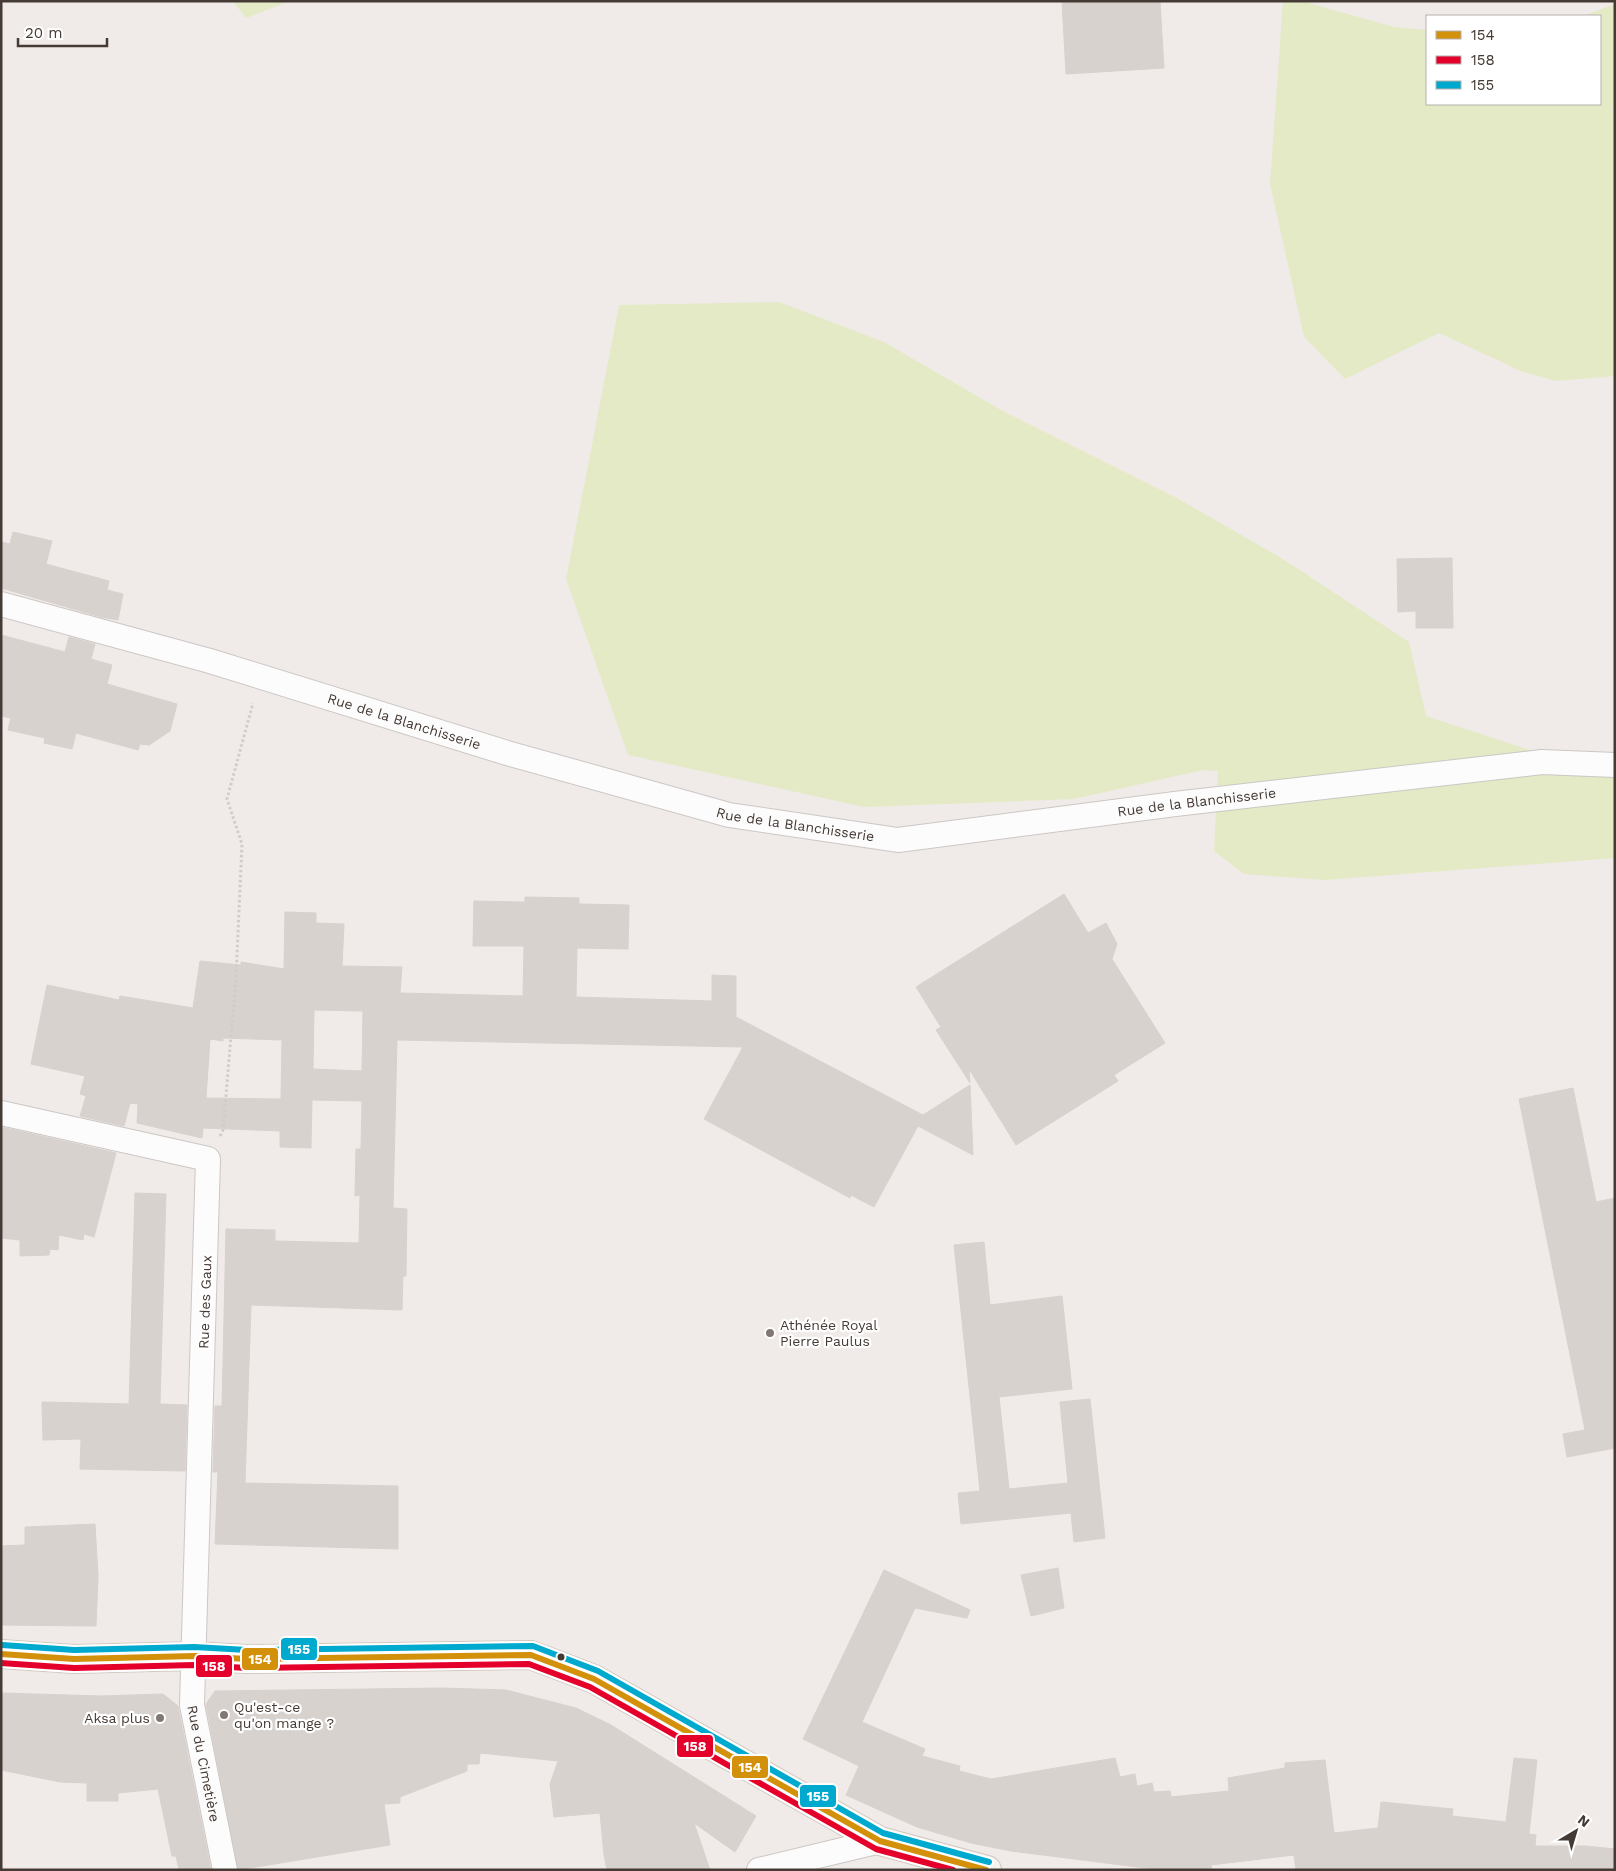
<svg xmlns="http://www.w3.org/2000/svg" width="1616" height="1871" font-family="'Work Sans',sans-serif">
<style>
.green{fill:#e4eac6}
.building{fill:#d8d2cf;stroke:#d8d1ce;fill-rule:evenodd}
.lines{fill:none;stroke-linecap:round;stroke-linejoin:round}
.minor-casing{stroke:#ccc7c4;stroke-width:26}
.secondary-casing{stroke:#d1c8c0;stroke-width:30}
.path{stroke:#d0ccc9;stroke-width:3;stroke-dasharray:2.5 2.5;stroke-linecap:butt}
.minor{stroke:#fdfcfc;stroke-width:24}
.secondary{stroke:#f6f2ed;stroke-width:28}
.bus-1-casing{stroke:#fff;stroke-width:10}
.bus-2-casing{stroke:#fff;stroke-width:10}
.bus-3-casing{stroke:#fff;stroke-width:10}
.bus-1{stroke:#d3900a;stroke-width:6}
.bus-2{stroke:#e4002b;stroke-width:6}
.bus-3{stroke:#00a9ce;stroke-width:6}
.poi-dot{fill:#817873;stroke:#fff;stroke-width:2}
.bus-dot{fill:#453a34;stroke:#fff;stroke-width:2}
.labels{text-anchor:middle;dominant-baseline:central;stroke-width:4.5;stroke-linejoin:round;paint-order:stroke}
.street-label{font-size:14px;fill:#453a34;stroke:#fff}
.poi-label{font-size:14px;fill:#453a34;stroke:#fff;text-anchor:start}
.line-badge{stroke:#fff;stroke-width:2}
.badge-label{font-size:14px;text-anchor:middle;font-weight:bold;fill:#fff}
</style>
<rect width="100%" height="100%" fill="#f0ebe8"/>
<g class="green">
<path d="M233 1H290L246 18Z"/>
<path d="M1283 1H1302L1394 27 1427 30V104H1600V16H1583L1615 4V376L1556 381 1523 372 1439 333 1345 379 1304 337 1270 184Z"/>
<path d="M779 302 884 342 1001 410 1177 498 1283 559 1409 642 1426 716 1615 778V858L1325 880 1244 874 1214 851 1218 771 1203 770 1074 799 864 807 628 755 566 579 619 305Z"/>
</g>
<g class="building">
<path d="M1062 1H1160L1164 68 1066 74Z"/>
<path d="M13 532 52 541 46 564 109 581 107 590 123 594 118 620 101 617 1 588V542L10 544Z"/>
<path d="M1452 558 1453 628H1416V611L1398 612 1397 559Z"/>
<path d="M1 635 65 652 69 637 95 644 91 659 112 665 107 684 177 704 170 731 149 745 140 744 138 750 76 733 72 749 44 743 45 738 8 730 11 718 1 716Z"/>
<path d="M1064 894 1088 933 1106 923 1117 944 1112 959 1165 1043 1114 1075 1118 1081 1016 1145 969 1069 970 1083 936 1030 941 1027 916 987Z"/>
<path d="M525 897 579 898V904L629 905 628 949 577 948 576 997 712 1001V975L736 976V1017L923 1115 970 1085 973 1155 918 1126 874 1207 851 1195 850 1198 704 1119 743 1047 397 1040 393 1208 407 1209 406 1276H403L402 1310 251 1305 245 1483 398 1486V1549L215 1544 218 1472H213L215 1406H222L226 1229 275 1230V1241L359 1243 360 1195 355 1196 356 1149H361L362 1101 312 1100 311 1148 280 1147V1131L203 1128 202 1138 137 1123 138 1104 130 1103 124 1126 80 1116 86 1096 80 1094 85 1076 31 1064 47 985 119 1000 120 996 193 1008 200 961 241 965V962L284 969 285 912 316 913V923L344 924 342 966 402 967 400 993 523 996 524 946H473L474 901 525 902ZM314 1010 363 1011 362 1071 313 1069ZM223 1038 282 1040 281 1099 206 1098 210 1039 223 1041Z"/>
<path d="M1573 1088 1596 1202 1615 1198V1448L1567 1457 1563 1434 1585 1430 1519 1099Z"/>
<path d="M1 1127 116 1153 94 1237 84 1234 83 1240 59 1235 58 1250 50 1249 49 1255 20 1256V1240L1 1238Z"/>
<path d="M135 1193 166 1194 160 1404 187 1405 185 1471 80 1469 81 1439 43 1440 42 1402 129 1404Z"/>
<path d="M984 1242 990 1305 1062 1296 1072 1389 999 1397 1009 1489 1068 1483 1060 1402 1090 1399 1105 1538 1074 1542 1071 1513 961 1524 958 1493 980 1491 954 1245Z"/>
<path d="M95 1524 98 1576 96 1626 1 1625V1546L25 1545V1527Z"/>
<path d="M1058 1568 1064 1608 1031 1616 1021 1575Z"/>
<path d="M884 1570 970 1610 967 1618 915 1608 862 1722 925 1749 922 1756 960 1766 959 1771 991 1779 1115 1758 1120 1777 1135 1774 1137 1786 1152 1783 1154 1792 1170 1791 1171 1797 1229 1791 1228 1778 1285 1768V1763L1325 1760 1334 1833 1378 1828 1381 1802 1453 1809 1452 1816 1506 1822 1514 1758 1537 1760 1529 1834 1536 1835 1535 1846H1585L1615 1849V1870H1296L1294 1855 1211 1865 1212 1870H1161L1011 1851 971 1843 917 1827 846 1795 859 1766 803 1739Z"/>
<path d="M442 1688 506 1690 576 1708 611 1725 756 1816 735 1852 694 1823 710 1870H607L604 1855 600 1813 554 1817 550 1784 558 1761 480 1753 479 1764H467V1771L400 1797V1803L384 1804 390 1845 238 1870 206 1704 215 1691Z"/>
<path d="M1 1693 101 1696 163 1694 178 1706 211 1870H179L176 1856H172L158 1789 118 1793V1801H87V1783L60 1782 1 1770Z"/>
</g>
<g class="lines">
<g class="minor-casing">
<g id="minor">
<path id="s1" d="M1 604 210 661 507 753 729 815 898 840 1175 804 1542 762 1615 765"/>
<path id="s2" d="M1 1113 208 1159 192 1705 225 1870"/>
<path d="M759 1870 880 1841"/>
</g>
</g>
<g class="secondary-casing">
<path id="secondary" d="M1 1654 74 1659 194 1656 247 1659 531 1655 594 1679 880 1841 987 1870"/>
</g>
<path class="path" d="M220 1136 223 1130 236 978 242 844 227 799 253 703"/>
<use href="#minor" class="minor"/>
<use href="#secondary" class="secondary"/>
<g class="bus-1-casing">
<path id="bus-1" d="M1 1654 74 1659 194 1656 247 1659 531 1655 594 1679 880 1841 986 1870"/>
</g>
<g class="bus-2-casing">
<path id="bus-2" d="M1 1663 74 1668 194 1665 247 1668 529 1664 590 1687 876 1849 953 1870"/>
</g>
<g class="bus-3-casing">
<path id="bus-3" d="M2 1645 74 1650 194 1647 247 1650 533 1646 598 1671 883 1833 989 1862"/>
</g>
<use href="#bus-1" class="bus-1"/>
<use href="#bus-2" class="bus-2"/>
<use href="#bus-3" class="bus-3"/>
</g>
<g class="poi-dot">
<circle cx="770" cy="1333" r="5"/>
<circle cx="224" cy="1715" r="5"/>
<circle cx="160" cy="1718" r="5"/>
</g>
<circle class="bus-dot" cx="561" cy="1657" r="4.5"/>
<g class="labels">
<g class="street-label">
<text stroke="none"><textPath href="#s1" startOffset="420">Rue de la Blanchisserie</textPath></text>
<text stroke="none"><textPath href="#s1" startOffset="1230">Rue de la Blanchisserie</textPath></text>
<text stroke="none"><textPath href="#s1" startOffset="825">Rue de la Blanchisserie</textPath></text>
<text transform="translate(205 1302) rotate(-88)">Rue des Gaux</text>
<text stroke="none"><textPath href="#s2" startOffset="818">Rue du Cimetière</textPath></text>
</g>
<g class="poi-label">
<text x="780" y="1325">Athénée Royal<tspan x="780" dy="16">Pierre Paulus</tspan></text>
<text x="234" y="1707">Qu'est-ce<tspan x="234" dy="16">qu'on mange ?</tspan></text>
<text x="150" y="1718" text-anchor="end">Aksa plus</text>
</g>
</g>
<g class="line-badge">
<rect x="280" y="1637" width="38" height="24" rx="5" fill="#00a9ce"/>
<rect x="241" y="1647" width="38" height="24" rx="5" fill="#d3900a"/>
<rect x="195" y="1654" width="38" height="24" rx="5" fill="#e4002b"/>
<rect x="676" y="1734" width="38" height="24" rx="5" fill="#e4002b"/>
<rect x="731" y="1755" width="38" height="24" rx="5" fill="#d3900a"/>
<rect x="799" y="1784" width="38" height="24" rx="5" fill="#00a9ce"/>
</g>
<g class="badge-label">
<text x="299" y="1654">155</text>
<text x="260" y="1664">154</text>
<text x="214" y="1671">158</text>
<text x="695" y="1751">158</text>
<text x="750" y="1772">154</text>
<text x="818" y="1801">155</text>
</g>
<rect width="1616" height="1871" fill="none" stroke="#453a34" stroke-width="5"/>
<rect x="1426" y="15" width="175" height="90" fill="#ffffff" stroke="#b5b0ae"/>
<rect x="1436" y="31" width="25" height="8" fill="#d3900a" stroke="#b5b0ae"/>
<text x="1471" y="40" font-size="15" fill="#453a34">154</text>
<rect x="1436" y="56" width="25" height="8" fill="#e4002b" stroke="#b5b0ae"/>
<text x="1471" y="65" font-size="15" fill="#453a34">158</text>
<rect x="1436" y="81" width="25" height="8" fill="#00a9ce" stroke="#b5b0ae"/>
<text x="1471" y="90" font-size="15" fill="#453a34">155</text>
<g transform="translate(1576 1831) rotate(38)" stroke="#ffffff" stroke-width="4" paint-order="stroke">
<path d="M0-4L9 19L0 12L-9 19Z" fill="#453a34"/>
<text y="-8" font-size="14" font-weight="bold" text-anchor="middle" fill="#453a34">N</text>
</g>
<path d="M18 38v8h89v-8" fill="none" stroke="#453a34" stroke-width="2.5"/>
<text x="25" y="38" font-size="15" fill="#453a34" stroke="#ffffff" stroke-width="4" paint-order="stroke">20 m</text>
</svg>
